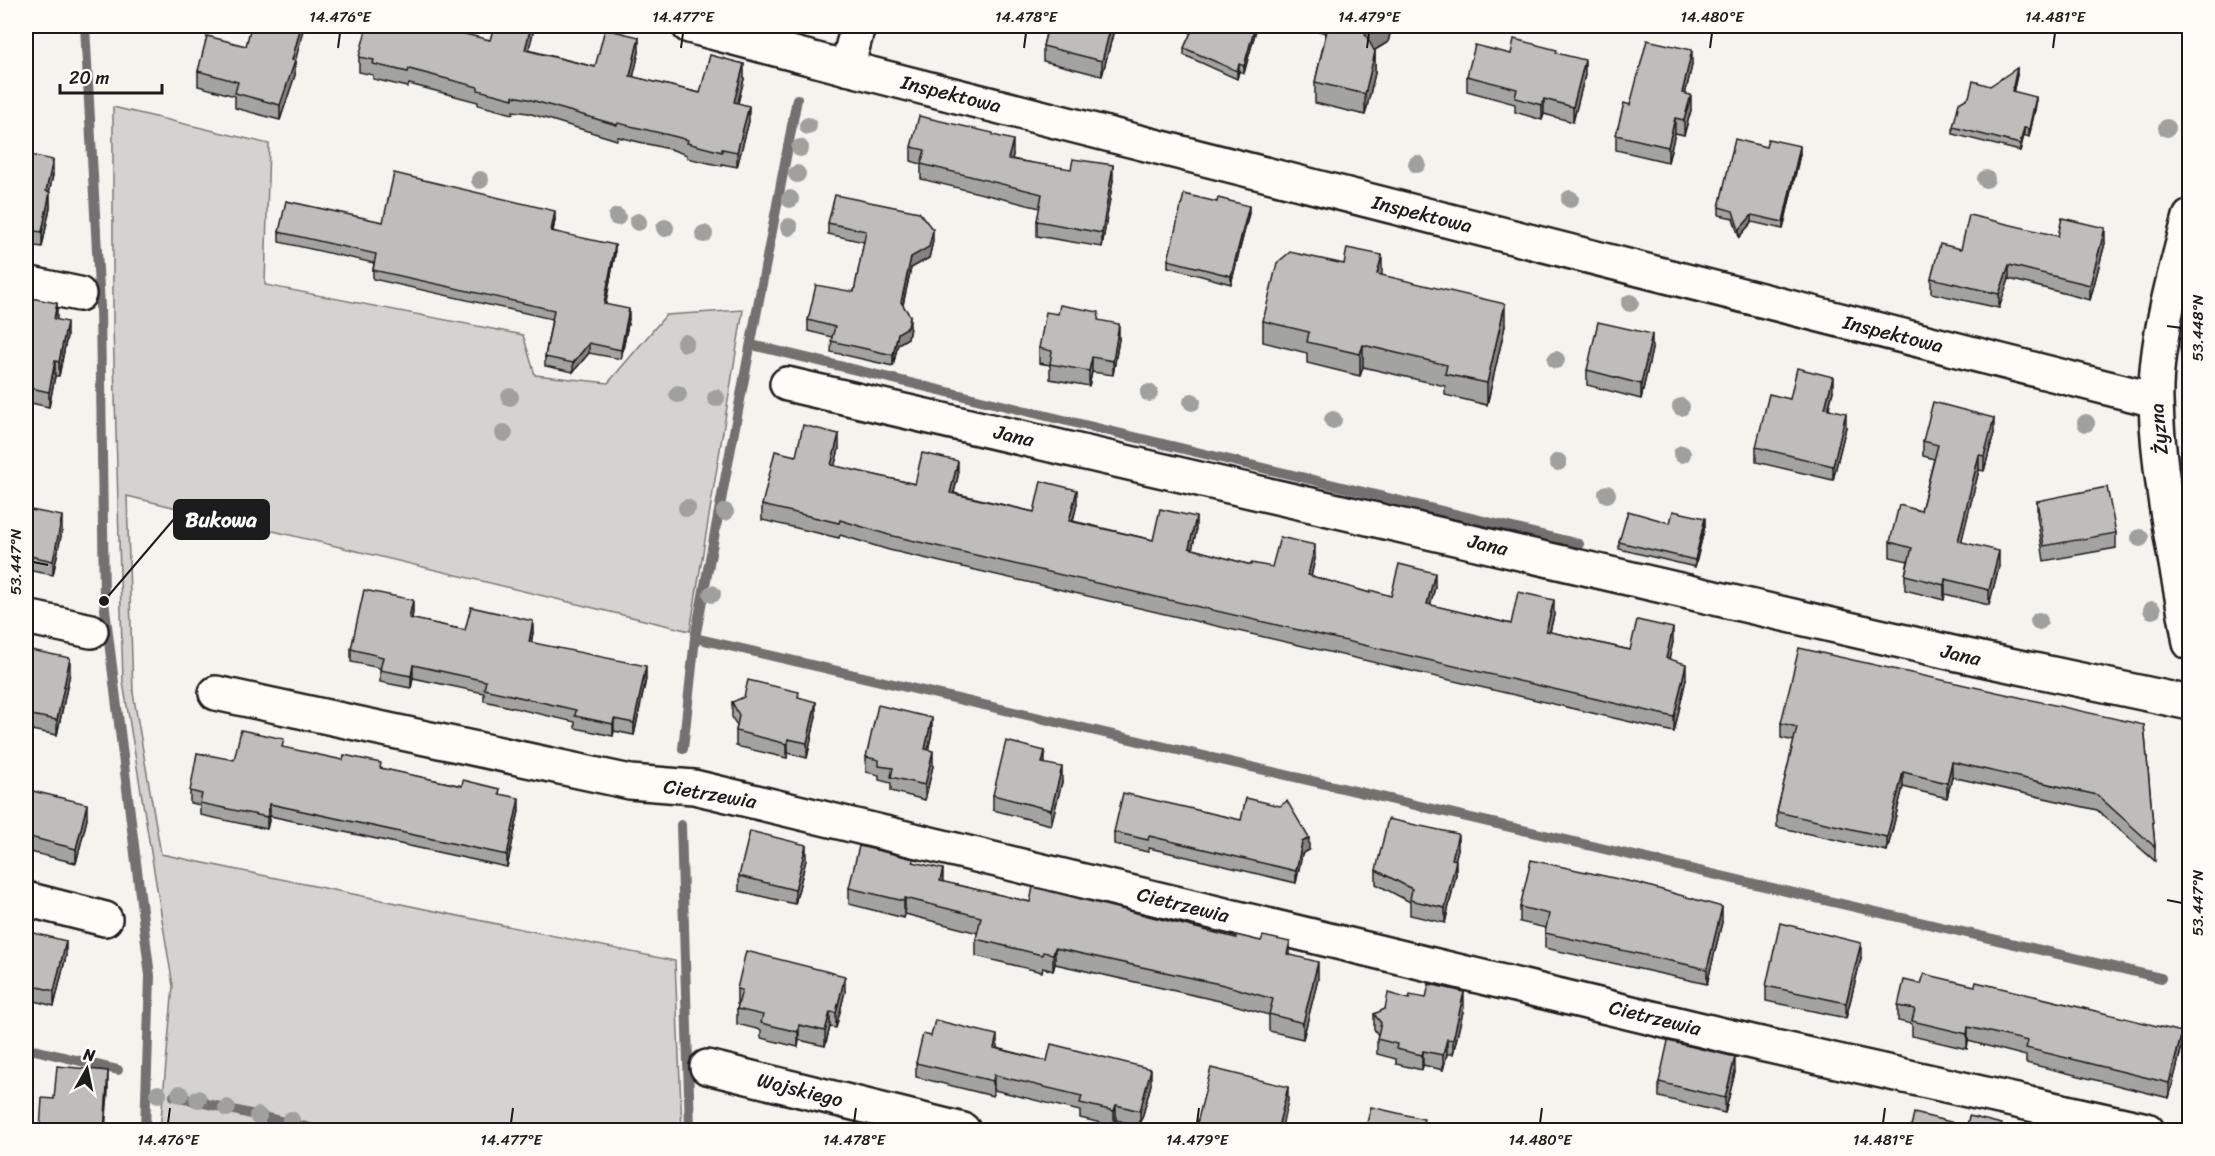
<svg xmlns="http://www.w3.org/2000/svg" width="2215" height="1156" font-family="Sriracha,sans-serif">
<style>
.green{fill:#d4d3cf;stroke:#787876;stroke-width:1.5}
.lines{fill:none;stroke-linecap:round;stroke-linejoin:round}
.stream{stroke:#72716f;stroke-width:10}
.minor-casing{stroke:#1c1c1c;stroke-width:38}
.minor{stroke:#fdfcf7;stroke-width:33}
.tree{fill:#a0a09d}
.wall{fill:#a3a3a0;stroke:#1c1c1c;stroke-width:1.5}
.shaded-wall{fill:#858482;stroke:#1c1c1c;stroke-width:1.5}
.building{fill:#bebdba;stroke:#1c1c1c;stroke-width:1.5}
.ticks{fill:none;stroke:#1c1c1c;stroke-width:2}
.labels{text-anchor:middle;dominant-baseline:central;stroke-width:4.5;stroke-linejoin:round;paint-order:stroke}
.street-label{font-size:20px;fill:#1c1c1c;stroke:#fdfcf7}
.leader{fill:none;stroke:#1c1c1c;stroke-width:2}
.callout-dot{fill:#1c1c1c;stroke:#fdfcf7;stroke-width:2}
.callout{fill:#1c1c1c;stroke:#1c1c1c;stroke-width:2}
.callout-label{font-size:21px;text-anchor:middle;font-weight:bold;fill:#fff}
.neatline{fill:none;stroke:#1c1c1c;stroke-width:2}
.ticks-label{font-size:15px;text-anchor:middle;fill:#1c1c1c}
</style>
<rect width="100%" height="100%" fill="#f4f3ee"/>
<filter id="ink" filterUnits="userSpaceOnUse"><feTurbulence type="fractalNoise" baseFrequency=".0167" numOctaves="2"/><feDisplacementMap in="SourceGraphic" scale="12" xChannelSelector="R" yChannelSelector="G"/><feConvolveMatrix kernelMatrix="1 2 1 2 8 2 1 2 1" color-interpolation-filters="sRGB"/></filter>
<g filter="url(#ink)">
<g class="green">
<path d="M113 107 269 144 265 285 523 335 535 375 608 383 666 315 743 310 690 631 127 496 133 693 161 854 675 961 682 1130H160L173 986 123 682 113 325Z"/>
<path d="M2178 338 2189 340V402Z"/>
</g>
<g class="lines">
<g class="stream">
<path d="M85 26 100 307 104 601 150 976 145 1130"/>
<path d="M752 345 1579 544"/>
<path d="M695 638 2161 978"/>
<path d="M683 749 695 638 797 99"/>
<path d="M681 825 690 1130"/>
<path d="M26 1048 118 1070"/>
<path d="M174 1096 319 1130"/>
</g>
<g class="minor-casing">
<g id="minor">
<path d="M689 26 847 68 2155 400"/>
<path d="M847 68 858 26"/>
<path d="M2190 217C2175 272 2154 346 2156 402 2158 481 2177 564 2190 643"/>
<path d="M26 283 79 294"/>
<path d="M787 384 1953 653 2190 703"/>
<path d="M26 617 91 631"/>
<path d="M216 693 630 782 694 787 1752 1042 2147 1130"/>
<path d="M26 899 105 919"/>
<path d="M707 1067 963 1130"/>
</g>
</g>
<use href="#minor" class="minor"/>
</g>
<g class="tree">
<circle cx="808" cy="126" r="9"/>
<circle cx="2167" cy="128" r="9"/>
<circle cx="800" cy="148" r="9"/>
<circle cx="1417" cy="164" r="9"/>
<circle cx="797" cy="174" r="9"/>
<circle cx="1986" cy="179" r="9"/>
<circle cx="480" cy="180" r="9"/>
<circle cx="790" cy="199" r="9"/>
<circle cx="1570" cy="199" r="9"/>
<circle cx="617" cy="217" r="9"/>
<circle cx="638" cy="222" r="9"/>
<circle cx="789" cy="227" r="9"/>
<circle cx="665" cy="228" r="9"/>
<circle cx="704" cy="234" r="9"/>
<circle cx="1630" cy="303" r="9"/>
<circle cx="685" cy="343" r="9"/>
<circle cx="1556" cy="360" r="9"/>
<circle cx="1149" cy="393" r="9"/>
<circle cx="678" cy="394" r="9"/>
<circle cx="510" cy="397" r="9"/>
<circle cx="716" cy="398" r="9"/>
<circle cx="1192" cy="402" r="9"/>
<circle cx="1681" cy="407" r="9"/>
<circle cx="1333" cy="420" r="9"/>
<circle cx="2086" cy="423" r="9"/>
<circle cx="504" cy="433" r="9"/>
<circle cx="1682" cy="454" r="9"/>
<circle cx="1558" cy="462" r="9"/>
<circle cx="1607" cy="494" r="9"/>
<circle cx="687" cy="508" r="9"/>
<circle cx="725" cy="512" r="9"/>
<circle cx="2140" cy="538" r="9"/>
<circle cx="712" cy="594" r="9"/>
<circle cx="2152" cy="610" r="9"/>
<circle cx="2039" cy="621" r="9"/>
<circle cx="158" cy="1094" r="9"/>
<circle cx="180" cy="1094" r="9"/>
<circle cx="198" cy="1099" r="9"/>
<circle cx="227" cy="1108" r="9"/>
<circle cx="258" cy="1116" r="9"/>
<circle cx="291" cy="1120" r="9"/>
</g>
<g class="wall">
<path d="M1048 26H1115L1102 76 1043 61V46Z"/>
<path d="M1194 26H1258L1256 30 1244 73 1239 71 1237 79 1184 55V48Z"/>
<path d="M1311 26H1392L1388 42 1375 50V73L1365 115 1315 103V82L1326 33 1311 29Z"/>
<path d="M246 46 295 63V75L280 120 235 108V96L198 86V71Z"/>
<path d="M528 50 595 67 639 52 633 77 700 93 744 79 738 103 749 121 737 167 722 164V166L687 158V155L673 150 618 137 617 140 528 113 513 111V114L478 105V102L409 84 408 87 373 79V75L359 72V57Z"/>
<path d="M1557 53 1585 75 1573 122 1544 114 1542 120 1515 112V104L1467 91V76L1511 54Z"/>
<path d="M1692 65 1685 94 1691 110 1684 135 1675 133 1668 162 1616 150V135L1630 105Z"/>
<path d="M2017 75 2013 91 2036 105 2029 137 2024 135 2020 151 1953 134V127L1990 86Z"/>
<path d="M993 135 1013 155 1012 159 1113 180 1102 247 1037 236V221L1040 208 921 179V164L911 161V147Z"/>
<path d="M1766 147 1800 154 1783 229 1752 222 1739 237 1733 218 1719 215V207Z"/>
<path d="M26 154 53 175 49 192 50 207 42 247 28 245 26 259Z"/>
<path d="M1249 213 1231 284 1168 267V260Z"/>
<path d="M555 220 553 231 615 254 605 305 629 319 621 359 589 353 573 372 545 366V357L552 319 373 279V270L374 263 279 242V232L383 222Z"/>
<path d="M828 223 933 241 929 258 911 268 903 305 910 327 908 338 898 344 893 366 831 352 832 337 808 331V320L854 292 864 242 828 234Z"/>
<path d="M2058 236 2105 243 2090 300 2009 279 1999 308 1931 293V278L1961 249Z"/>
<path d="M1382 276 1505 326 1487 405 1445 395V386L1363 367 1360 376 1307 363V353L1263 342V321Z"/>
<path d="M26 297 57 320 67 336 59 376H55L49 407 26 402Z"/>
<path d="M1099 321 1119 339 1113 375 1092 372 1089 386 1050 379V365L1039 363V348Z"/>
<path d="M1652 349 1641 399 1587 385V370Z"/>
<path d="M1833 391 1829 408 1846 427 1833 480 1756 462V447L1790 399Z"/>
<path d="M1994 433 1984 471 1979 470 1961 542 1999 566 1989 605 1945 594 1944 600 1905 590V575L1908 561 1890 557V542L1921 511 1934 459 1923 456V441Z"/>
<path d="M839 449 834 466 915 484 958 476 954 493 1034 512 1077 504 1073 521 1153 540 1196 532 1192 549 1251 565 1272 567 1315 559 1311 576 1370 593 1391 596 1435 587 1430 605 1511 624 1554 615 1550 632 1630 650 1673 642 1669 659 1686 679 1674 732 889 550 840 535 839 538 762 520V505L796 456Z"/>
<path d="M2037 501 2116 533V548L2044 561 2037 516Z"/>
<path d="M26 509 62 531 53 575 26 570Z"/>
<path d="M1670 523 1705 526 1695 567 1619 549V542Z"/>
<path d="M413 612 412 619 465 630 533 633 531 642 646 679 634 735 614 731 613 736 575 728V722L484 701V693L413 678 411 688 380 682V668L351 662V649Z"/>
<path d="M26 649 70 673 57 735 26 729Z"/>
<path d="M799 697 816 716 807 758 788 753 787 758 736 746V731L737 726 732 717V702Z"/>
<path d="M1781 723 2144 725 2155 847V861L2097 810 1952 777 1947 798 1903 787 1887 851 1777 827V812L1794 741 1781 738Z"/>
<path d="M932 732 928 750 933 766 925 800 891 791V783L879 780V775L866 772V757Z"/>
<path d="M284 748 500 794 519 811 507 867 270 816 267 829 200 815V805L190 803V791L234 760Z"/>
<path d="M1062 782 1051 825 993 810V795Z"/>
<path d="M26 819H87L76 863 26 851Z"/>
<path d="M1114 832 1309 850 1302 854 1296 883 1149 848 1148 852 1114 844Z"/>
<path d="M1458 849 1455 860 1456 875 1445 923 1410 915V902L1376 884V870Z"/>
<path d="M806 860 795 904 739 891V876Z"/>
<path d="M914 862 943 882 1030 902 1290 955 1318 979 1303 1039 1269 1031V1015L1224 1002 1055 964 1053 971 1043 968 1042 972 976 956V939L978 933 905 914 904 918 849 904V888Z"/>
<path d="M1520 907 1722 922 1707 984 1545 948V933L1546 928 1520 922Z"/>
<path d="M26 931 66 956 54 1006 26 999Z"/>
<path d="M1861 958 1846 1018 1766 1001V986Z"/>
<path d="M737 989 845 991 836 1028 830 1027 825 1046 799 1040 798 1047 761 1038V1030L737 1024V1009L739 1004H737Z"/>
<path d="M1409 999 1464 1007 1453 1054H1447L1443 1070 1423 1065 1422 1070 1396 1064V1059L1377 1054V1039L1378 1035 1374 1029V1014Z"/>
<path d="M1898 1006 2182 1046 2169 1098 2026 1063V1056L1968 1041 1967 1049 1912 1036V1024L1898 1021Z"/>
<path d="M931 1036 997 1048 1047 1061 1151 1084 1140 1126 1116 1120 1114 1126 1080 1118V1111L994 1090 993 1096 916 1077V1063Z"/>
<path d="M1735 1072 1725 1113 1659 1097V1082Z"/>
</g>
<g class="shaded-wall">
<path d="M301 26H304L295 63V75L280 120V105Z"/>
<path d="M531 26H535L525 64V50Z"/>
<path d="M1111 26H1115L1102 76V61Z"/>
<path d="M1255 26H1258L1256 30 1244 73V66Z"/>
<path d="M1380 26H1392L1388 42 1365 56V34Z"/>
<path d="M639 37V52L630 91V76Z"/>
<path d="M1692 50V65L1682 108V93Z"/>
<path d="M1375 52V73L1365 115V94Z"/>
<path d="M1585 60V75L1573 122V107Z"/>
<path d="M744 64V79L734 117V102Z"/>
<path d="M1239 64V71L1237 79V71Z"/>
<path d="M2017 68V75L2012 98V91Z"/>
<path d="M1691 95V110L1684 135V120Z"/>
<path d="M2036 97V105L2029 137V129Z"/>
<path d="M1544 99V114L1542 120V105Z"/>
<path d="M749 106V121L737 167V152Z"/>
<path d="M1675 118V133L1668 162V147Z"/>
<path d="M2024 128V135L2020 151V144Z"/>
<path d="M1013 140V155L1008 173V159Z"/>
<path d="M1800 146V154L1783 229V222Z"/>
<path d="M53 160V175L46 206V191Z"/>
<path d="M1113 165V180L1102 247V233Z"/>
<path d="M50 192V207L42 247V232Z"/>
<path d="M1249 206V213L1231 284V276Z"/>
<path d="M555 211V220L551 240V231Z"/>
<path d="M1752 215V222L1739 237V230Z"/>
<path d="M2105 228V243L2090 300V285Z"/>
<path d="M28 230V245L26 259V244Z"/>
<path d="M933 230V241L929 258 911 268 901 313V302L911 257Z"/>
<path d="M615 245V254L604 314V304Z"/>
<path d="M1382 255V277L1377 274Z"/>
<path d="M2009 265V279L1999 308V294Z"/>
<path d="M57 303V318L54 334V319Z"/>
<path d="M1505 304V326L1487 405V383Z"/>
<path d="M629 309V319L621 359V350Z"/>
<path d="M910 316V327L908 338 898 344 893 366V355L898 333Z"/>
<path d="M67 322V336L59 376V362Z"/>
<path d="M1119 324V339L1113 375V361Z"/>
<path d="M1652 334V349L1641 399V384Z"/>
<path d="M589 343V353L573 372V363Z"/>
<path d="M1363 345V367L1360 376V354Z"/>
<path d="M1092 357V372L1089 386V371Z"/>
<path d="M55 361V376L49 407V392Z"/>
<path d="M1833 377V391L1825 422V408Z"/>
<path d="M1846 413V427L1833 480V466Z"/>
<path d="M1994 418V433L1984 471V456Z"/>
<path d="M839 434V449L831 480V465Z"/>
<path d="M1979 455V470L1958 556V541Z"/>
<path d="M958 461V476L950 507V493Z"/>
<path d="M1077 490V504L1069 535V521Z"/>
<path d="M62 516V531L53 575V561Z"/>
<path d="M1196 517V532L1189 563V548Z"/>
<path d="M1705 518V526L1695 567V560Z"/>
<path d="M1315 545V559L1308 590V575Z"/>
<path d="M1999 551V566L1989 605V590Z"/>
<path d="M1435 573V587L1427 619V604Z"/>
<path d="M1945 579V594L1944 600V585Z"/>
<path d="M413 600V612L409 631V618Z"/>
<path d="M1554 600V615L1546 646V631Z"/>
<path d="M533 621V633L529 654V642Z"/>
<path d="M1673 628V642L1666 673V658Z"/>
<path d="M70 658V673L57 735V720Z"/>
<path d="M1686 664V679L1674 732V717Z"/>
<path d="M413 665V678L411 688V676Z"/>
<path d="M646 666V679L634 735V723Z"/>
<path d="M816 702V716L807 758V743Z"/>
<path d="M932 718V732L925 764V749Z"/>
<path d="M614 719V731L613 736V724Z"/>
<path d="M788 739V753L787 758V744Z"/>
<path d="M933 751V766L925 800V785Z"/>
<path d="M1045 751V765L1042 763Z"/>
<path d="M1952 762V777L1947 798V783Z"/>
<path d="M1062 767V782L1051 825V810Z"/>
<path d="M1903 772V787L1887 851V837Z"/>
<path d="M519 798V811L507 867V855Z"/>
<path d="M87 804V819L76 863V849Z"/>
<path d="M270 804V816L267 829V817Z"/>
<path d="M1458 834V849L1452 874V859Z"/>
<path d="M1309 838V850L1302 854 1296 883V871L1302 842Z"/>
<path d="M806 845V860L795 904V890Z"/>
<path d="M1456 860V875L1445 923V908Z"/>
<path d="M943 869V885L940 881Z"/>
<path d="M905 898V914L904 918V901Z"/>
<path d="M1722 907V922L1707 984V969Z"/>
<path d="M66 941V956L54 1006V991Z"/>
<path d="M1290 942V959L1287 954Z"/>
<path d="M1861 943V958L1846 1018V1003Z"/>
<path d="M1055 948V964L1053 971V954Z"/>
<path d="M1318 962V979L1303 1039V1023Z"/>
<path d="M845 976V991L836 1028V1013Z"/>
<path d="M1464 992V1007L1453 1054V1040Z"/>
<path d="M830 1012V1027L825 1046V1031Z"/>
<path d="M799 1025V1040L798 1047V1032Z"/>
<path d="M1968 1027V1041L1967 1049V1034Z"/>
<path d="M2182 1032V1046L2169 1098V1083Z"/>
<path d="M997 1035V1050L994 1048Z"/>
<path d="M1447 1039V1054L1443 1070V1055Z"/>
<path d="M1423 1051V1065L1422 1070V1055Z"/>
<path d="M1735 1057V1072L1725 1113V1098Z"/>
<path d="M1151 1069V1084L1140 1126V1111Z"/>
<path d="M108 1071V1092L105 1131H104Z"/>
<path d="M994 1075V1090L993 1096V1081Z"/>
<path d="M1288 1087V1101L1281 1131H1277Z"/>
<path d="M1116 1105V1120L1114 1126V1111Z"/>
</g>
<g class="building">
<path d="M251 26H301L292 60 295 61 280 105 235 93 238 82 198 71 207 36 246 46Z"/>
<path d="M367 26H432L490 40 494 26H531L525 50 595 67 605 29 639 37 630 76 700 93 710 55 744 64 734 102 749 106 737 152 722 149V152L687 143 688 140 673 136 618 123 617 125 528 99 513 96V99L478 90V87L409 69 408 72 373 64 374 60 359 57Z"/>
<path d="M1048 26H1111L1102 61 1043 46Z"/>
<path d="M1194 26H1255L1244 66 1239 64 1237 71 1184 48Z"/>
<path d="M1328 26H1380L1365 34 1375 52 1365 94 1315 82Z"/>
<path d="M1514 39 1557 50 1556 53 1585 60 1573 107 1544 99 1542 105 1515 98 1517 89 1467 76 1475 45 1511 54Z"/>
<path d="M1647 40 1692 50 1682 93 1691 95 1684 120 1675 118 1668 147 1616 135 1624 103 1630 105Z"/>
<path d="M2017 68 2012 91 2036 97 2029 129 2024 128 2020 144 1953 127 1959 103 1969 97 1973 81 1990 86Z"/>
<path d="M919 116 993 133V135L1013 140 1008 159 1071 169 1073 159 1113 165 1102 233 1037 221 1042 194 921 164 925 150 911 147Z"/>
<path d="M1735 139 1766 147 1768 139 1800 146 1783 222 1752 215 1739 230 1733 211 1719 207Z"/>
<path d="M26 154 53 160 46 191 50 192 42 232 28 230 26 244Z"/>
<path d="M394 173 555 211 551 231 615 245 604 304 629 309 621 350 589 343 573 363 545 357 554 310 373 270 376 254 279 232 286 201 383 222Z"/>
<path d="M1184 194 1217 202 1218 198 1249 206 1231 276 1168 260Z"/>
<path d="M835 195 919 212 933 230 929 247 911 257 901 302 910 316 908 327 898 333 893 355 831 341 835 327 808 320 816 285 854 292 866 231 828 223Z"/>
<path d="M1969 215 2058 236 2062 218 2105 228 2090 285 2009 265 1999 294 1931 278 1940 244 1961 249Z"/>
<path d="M1347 248 1382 255 1377 274 1505 304 1487 383 1445 374 1447 365 1363 345 1360 354 1307 342 1309 332 1263 321 1277 263 1290 252 1344 264Z"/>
<path d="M26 297 57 303 54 319 67 322 59 362 55 361 49 392 26 387Z"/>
<path d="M1060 305 1099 312 1098 320 1119 324 1113 361 1092 357 1089 371 1050 364 1052 351 1039 348 1046 312 1058 314Z"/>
<path d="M1598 322 1652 334 1641 384 1587 370Z"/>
<path d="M1797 368 1833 377 1825 408 1846 413 1833 466 1756 447 1769 394 1790 399Z"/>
<path d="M1933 402 1994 418 1984 456 1979 455 1958 541 1999 551 1989 590 1945 579 1944 585 1905 575 1912 548 1890 542 1899 505 1921 511 1938 445 1923 441Z"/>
<path d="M803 425 839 434 831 465 915 484 922 453 958 461 950 493 1034 512 1041 481 1077 490 1069 521 1153 540 1160 509 1196 517 1189 548 1251 565V563L1272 567 1280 537 1315 545 1308 575 1370 593V590L1391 596 1399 564 1435 573 1427 604 1511 624 1518 592 1554 600 1546 631 1630 650 1637 620 1673 628 1666 658 1686 664 1674 717 889 535 840 520 839 523 762 505 775 451 796 456Z"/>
<path d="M2107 487 2116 533 2044 546 2037 501Z"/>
<path d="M26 509 62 516 53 561 26 555Z"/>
<path d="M1628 511 1670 523 1673 511 1705 518 1695 560 1619 542Z"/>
<path d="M364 590 413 600 409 618 465 630 471 607 533 621 529 642 646 666 634 723 614 719 613 724 575 716 576 710 484 689 486 681 413 665 411 676 380 670 383 657 351 649Z"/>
<path d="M1799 648 2144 725 2155 847 2097 795 1952 762 1947 783 1903 772 1887 837 1777 812 1797 727 1781 723Z"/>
<path d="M26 649 70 658 57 720 26 714Z"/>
<path d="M748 680 799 692 798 697 816 702 807 743 788 739 787 744 736 731 739 715 732 702 744 697Z"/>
<path d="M878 705 932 718 925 749 933 751 925 785 891 777 893 768 879 766V760L866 757Z"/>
<path d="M241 730 284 739 282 747 343 760 344 755 381 763 380 768 462 786 463 780 500 789 499 794 519 798 507 855 270 804 267 817 200 803 202 794 190 791 197 753 234 760Z"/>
<path d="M1006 741 1045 751 1042 763 1062 767 1051 810 993 795Z"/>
<path d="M33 791 87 804 76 849 26 836V819Z"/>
<path d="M1123 793 1241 820 1246 798 1280 806 1287 801 1309 838 1302 842 1296 871 1149 836 1148 840 1114 832Z"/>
<path d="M1388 819 1458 834 1452 859 1456 860 1445 908 1410 900 1412 889 1376 870Z"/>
<path d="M750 831 806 845 795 890 739 876Z"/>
<path d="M859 846 914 859 913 862 943 869 940 881 1030 902 1033 887 1236 938V935L1261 941 1263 936 1290 942 1287 954 1318 962 1303 1023 1269 1014 1273 999 1224 985 1055 948 1053 954 1043 952 1042 955 976 939 981 917 905 898 904 901 849 888Z"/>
<path d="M1531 860 1641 884 1722 907 1707 969 1545 933 1549 914 1520 907Z"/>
<path d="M1780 923 1861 943 1846 1003 1766 986Z"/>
<path d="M26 931 66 941 54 991 26 984Z"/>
<path d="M746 951 845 976 836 1013 830 1012 825 1031 799 1025 798 1032 761 1023 763 1015 737 1009 742 990 737 989Z"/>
<path d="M1924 974 1975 986 1976 982 2182 1032 2169 1083 2026 1048 2028 1041 1968 1027 1967 1034 1912 1021 1915 1009 1898 1006 1904 980 1921 984Z"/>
<path d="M1429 984 1464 992 1453 1040 1447 1039 1443 1055 1423 1051 1422 1055 1396 1049 1397 1044 1377 1039 1381 1023 1374 1014 1385 1009 1388 993 1409 999 1410 995 1426 998Z"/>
<path d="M935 1020 997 1035 994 1048 1047 1061 1051 1044 1151 1069 1140 1111 1116 1105 1114 1111 1080 1103 1082 1096 994 1075 993 1081 916 1063 923 1034 931 1036Z"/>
<path d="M1668 1041 1735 1057 1725 1098 1659 1082Z"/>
<path d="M57 1066 108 1071 104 1131H40L42 1098 54 1099Z"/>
<path d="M1211 1068 1288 1087 1277 1131H1195Z"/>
<path d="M1371 1107 1424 1119 1421 1131H1365Z"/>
<path d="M1914 1113 1967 1126 1969 1116 2002 1124 2001 1131H1910Z"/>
</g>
</g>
<path class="ticks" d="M338 48 340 33M681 48 683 33M1024 48 1026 33M1367 48 1369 33M1710 48 1712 33M2053 48 2055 33M2167 326 2182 328M33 562 48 565M2167 900 2182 903M168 1123 170 1108M511 1123 513 1108M854 1123 856 1108M1197 1123 1199 1108M1540 1123 1542 1108M1883 1123 1885 1108"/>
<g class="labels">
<g class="street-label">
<text transform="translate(951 94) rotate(14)">Inspektowa</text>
<text transform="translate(1422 214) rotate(14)">Inspektowa</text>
<text transform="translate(1893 334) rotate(14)">Inspektowa</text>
<text transform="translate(2159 429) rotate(-95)">Żyzna</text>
<text transform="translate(1014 436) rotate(13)">Jana</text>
<text transform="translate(1488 545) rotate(13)">Jana</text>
<text transform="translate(1961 655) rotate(13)">Jana</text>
<text transform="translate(710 794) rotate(10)">Cietrzewia</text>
<text transform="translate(1183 905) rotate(14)">Cietrzewia</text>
<text transform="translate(1655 1018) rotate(14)">Cietrzewia</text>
<text transform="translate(800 1090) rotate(14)">Wojskiego</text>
</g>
</g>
<path class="leader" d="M104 601L174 519"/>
<circle class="callout-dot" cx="104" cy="601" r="6"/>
<rect class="callout" x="174" y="500" width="95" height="39" rx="6"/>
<g class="callout-label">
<text x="221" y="527">Bukowa</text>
</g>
<rect width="2215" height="1156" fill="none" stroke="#fdfcf7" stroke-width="66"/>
<g transform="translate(87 1069) rotate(9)" stroke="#fdfcf7" stroke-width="4.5" paint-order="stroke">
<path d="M0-4.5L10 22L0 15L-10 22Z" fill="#1c1c1c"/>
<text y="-9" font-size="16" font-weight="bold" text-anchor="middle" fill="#1c1c1c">N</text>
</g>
<path d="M60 84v9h102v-9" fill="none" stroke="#1c1c1c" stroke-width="3"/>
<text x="69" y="84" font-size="18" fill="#1c1c1c" stroke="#fdfcf7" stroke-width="4.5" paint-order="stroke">20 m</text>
<rect x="33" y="33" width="2149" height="1090" class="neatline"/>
<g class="ticks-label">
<text x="340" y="22">14.476°E</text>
<text x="683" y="22">14.477°E</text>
<text x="1026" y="22">14.478°E</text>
<text x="1369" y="22">14.479°E</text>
<text x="1712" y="22">14.480°E</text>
<text x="2055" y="22">14.481°E</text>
<text transform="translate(2198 328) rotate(-90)" y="5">53.448°N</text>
<text transform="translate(16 562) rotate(-90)" y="5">53.447°N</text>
<text transform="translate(2198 903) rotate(-90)" y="5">53.447°N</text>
<text x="168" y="1145">14.476°E</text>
<text x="511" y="1145">14.477°E</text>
<text x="854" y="1145">14.478°E</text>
<text x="1197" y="1145">14.479°E</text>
<text x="1540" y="1145">14.480°E</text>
<text x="1883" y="1145">14.481°E</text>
</g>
</svg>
